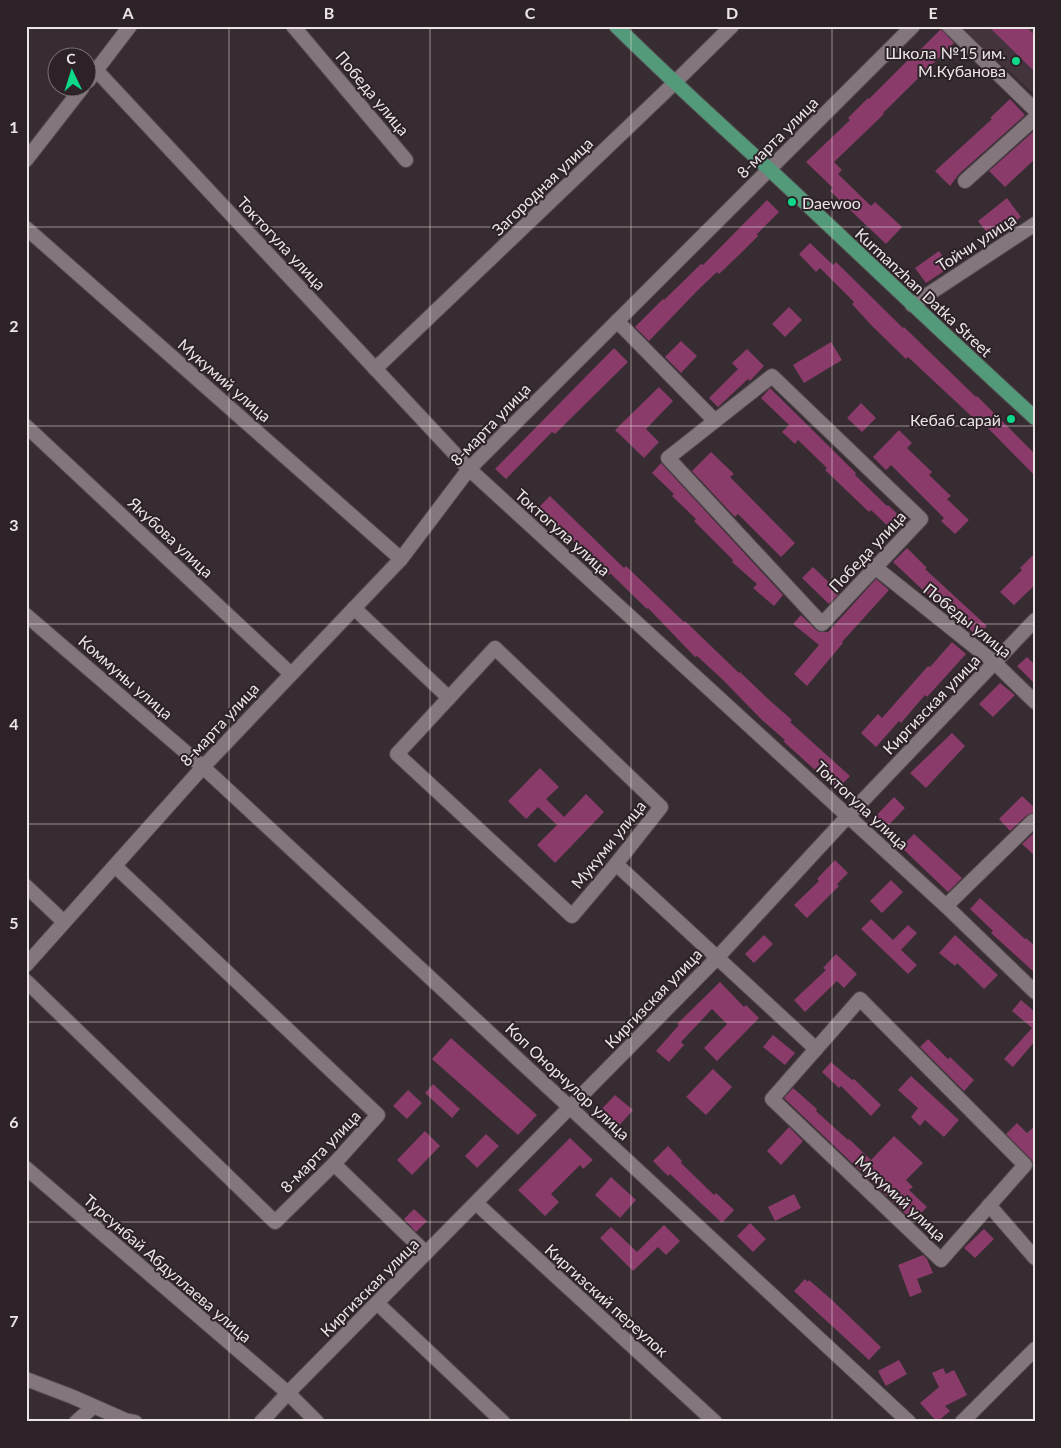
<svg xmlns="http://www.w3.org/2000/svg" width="1061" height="1448" font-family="Lato,sans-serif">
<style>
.built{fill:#42333c}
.building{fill:#8a3b6a}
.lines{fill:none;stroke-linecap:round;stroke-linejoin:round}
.minor-casing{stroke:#534a4f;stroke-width:16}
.tertiary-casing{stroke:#534a4f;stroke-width:16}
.primary-casing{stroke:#534a4f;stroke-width:16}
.minor{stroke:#83777d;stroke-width:14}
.tertiary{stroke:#83777d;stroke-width:14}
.primary{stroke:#529a79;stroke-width:14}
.grid{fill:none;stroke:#ece5e8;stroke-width:1;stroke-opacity:0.55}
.poi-dot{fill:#0ed98a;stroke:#2c2227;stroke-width:2}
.labels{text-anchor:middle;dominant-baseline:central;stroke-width:4;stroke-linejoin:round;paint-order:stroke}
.poi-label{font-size:16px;fill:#ece5e8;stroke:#2c2227;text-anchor:end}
.street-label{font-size:16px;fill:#ece5e8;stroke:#2c2227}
.neatline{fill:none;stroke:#ece5e8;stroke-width:2}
.grid-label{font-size:16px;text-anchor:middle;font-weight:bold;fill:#ece5e8}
</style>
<rect width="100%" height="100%" fill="#362c31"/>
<path class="built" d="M959 26H1035V95Z"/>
<g class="building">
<path d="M988 26H1025L1035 35V72Z"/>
<path d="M941 29 954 43 883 113 884 114 834 162 842 170 838 174 871 206 875 202 902 227 886 244 830 191 833 188 806 162 850 120 848 118 868 98 869 99 913 55 914 56Z"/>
<path d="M1010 99 1025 115 959 174 950 186 935 171 992 119 990 118Z"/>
<path d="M1035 130V159L1005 187 989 171Z"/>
<path d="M1007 198 1021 217 992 239 978 221Z"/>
<path d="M767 200 779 212 757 234 758 236 740 254 719 274 717 272 698 290 649 341 635 327 663 299 664 300 701 264 703 265Z"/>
<path d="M810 243 833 265 836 262 903 328 904 327 976 397 977 396 1035 454V476L986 426 984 428 908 357 906 359 871 325 852 304 854 302 820 268 816 272 799 254Z"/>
<path d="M939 251 950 267 926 283 915 268Z"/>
<path d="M789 307 802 320 785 337 772 324Z"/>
<path d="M681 341 697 356 681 373 665 357Z"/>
<path d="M831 342 842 360 804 383 793 365Z"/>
<path d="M614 348 628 362 555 434 552 432 506 479 495 469Z"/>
<path d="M747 349 764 366 750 381 748 379 718 407 709 398 738 369 732 363Z"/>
<path d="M659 387 673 401 646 429 659 442 644 458 615 430Z"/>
<path d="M770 388 856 473 855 475 887 506 888 505 906 522 895 533 871 510 869 512 825 470 827 468 798 440 795 444 782 432 789 425 761 398Z"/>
<path d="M861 403 876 418 862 432 847 418Z"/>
<path d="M899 430 912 443 907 448 932 472 929 475 951 496 947 499 969 520 955 534 941 521 944 518 891 465 886 470 873 457Z"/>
<path d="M711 452 734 474 730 477 795 543 781 557 738 514 735 517 692 471Z"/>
<path d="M661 463 783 595 774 606 753 588 757 584 732 562 733 560 694 521 696 519 672 496 674 494 652 473Z"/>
<path d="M550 496 624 568 626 566 684 622 685 621 739 673 740 672 767 698 792 720 790 722 850 776 837 790 783 741 785 740 761 719 722 679 697 656 695 657 648 608 647 609 610 573 609 575 538 508Z"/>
<path d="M907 548 927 568 925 569 987 626 977 636 946 606 943 609 893 562Z"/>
<path d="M1035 553V585L1014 605 1000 592 1022 570 1020 568Z"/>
<path d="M813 567 840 593 829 604 802 578Z"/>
<path d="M876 579 889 590 842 642 843 643 807 686 794 674 819 645 793 624 801 615 816 630 820 632H828Z"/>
<path d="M952 642 966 654 927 697 925 695 901 723 899 721 876 747 861 733 878 714 882 718 928 666 930 667Z"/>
<path d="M1027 657 1035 665V684L1017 666Z"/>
<path d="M1000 683 1015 695 993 717 979 704Z"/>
<path d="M952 733 965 746 926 788 910 773Z"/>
<path d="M540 768 559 787 546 799 564 817 586 794 604 812 555 863 537 845 557 825 538 807 526 819 508 801Z"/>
<path d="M1022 796 1035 808V812L1027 815 1010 831 999 819Z"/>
<path d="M894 797 905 808 883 831 871 821Z"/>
<path d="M1035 832V856L1022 844Z"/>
<path d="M914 834 962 878 948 892 901 847Z"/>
<path d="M835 860 848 873 837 884 839 886 807 918 794 905 819 881 817 879Z"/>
<path d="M891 880 903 892 882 913 870 901Z"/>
<path d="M980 898 1025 939 1026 938 1035 946V973L991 933 993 931 970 909Z"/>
<path d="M871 919 893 940 908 925 917 933 901 950 917 965 908 974 861 929Z"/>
<path d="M764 935 773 944 754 963 745 954Z"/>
<path d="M955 935 998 975 984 989 957 963 955 966 939 953Z"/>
<path d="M836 954 857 974 844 988 837 981 805 1012 794 1000 826 970 823 968Z"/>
<path d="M720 982 744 1007 746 1005 759 1018 717 1061 704 1048 727 1024 712 1009 681 1042 684 1045 669 1062 656 1051 679 1025 677 1024Z"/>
<path d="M1021 1000 1035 1012V1041L1013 1067 1004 1059 1032 1028 1012 1011Z"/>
<path d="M773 1035 795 1053 785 1065 763 1047Z"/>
<path d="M451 1038 537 1115 518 1135 432 1059Z"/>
<path d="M928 1039 948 1059 950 1057 974 1080 964 1091 920 1047Z"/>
<path d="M831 1062 852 1080 854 1079 881 1105 871 1116 841 1086 839 1088 822 1072Z"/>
<path d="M713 1069 732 1087 706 1115 686 1097Z"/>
<path d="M911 1076 959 1120 944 1137 925 1120 920 1126 911 1117 918 1108 898 1090Z"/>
<path d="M433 1084 460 1109 452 1118 425 1093Z"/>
<path d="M793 1088 817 1109 816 1111 848 1140 849 1139 871 1160 894 1136 923 1163 906 1180 913 1187 909 1190 927 1207 913 1221 784 1098Z"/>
<path d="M408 1090 422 1103 407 1119 393 1106Z"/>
<path d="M615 1095 633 1110 616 1129 598 1113Z"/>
<path d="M1017 1123 1027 1133 1035 1126V1166L1031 1159 1006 1134Z"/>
<path d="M789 1127 803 1141 781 1165 767 1151Z"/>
<path d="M425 1131 440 1146 412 1175 397 1160Z"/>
<path d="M486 1134 499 1146 477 1168 465 1156Z"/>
<path d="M570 1138 593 1160 583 1169 580 1165 551 1194 559 1202 545 1216 518 1190Z"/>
<path d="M668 1146 682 1161 681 1163 714 1195 716 1193 734 1210 722 1223 670 1174 668 1176 653 1161Z"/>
<path d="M611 1177 636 1200 620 1218 595 1195Z"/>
<path d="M794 1194 801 1208 775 1221 768 1207Z"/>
<path d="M414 1209 427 1221 416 1232 404 1219Z"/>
<path d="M750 1223 766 1239 753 1252 737 1236Z"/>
<path d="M664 1225 680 1241 666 1255 658 1247 633 1271 600 1238 611 1227 637 1252Z"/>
<path d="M984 1229 994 1239 975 1258 964 1248Z"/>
<path d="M923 1255 927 1259 933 1273 917 1279 922 1292 910 1297 898 1265Z"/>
<path d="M805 1279 808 1282 809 1280 832 1300 881 1347 869 1360 794 1291Z"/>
<path d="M899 1360 907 1374 886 1386 878 1371Z"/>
<path d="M943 1368 946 1374 954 1370 967 1395 945 1406 950 1411 937 1422 920 1403 939 1387 932 1373Z"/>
</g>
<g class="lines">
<g class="minor-casing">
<g id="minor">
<path d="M293 26 406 160"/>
<path d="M949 26 1035 110"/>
<path d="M96 70 469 469 946 906 1035 992"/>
<path d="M88 81 130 26"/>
<path d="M26 160 82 88"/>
<path d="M965 181 1035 118"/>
<path d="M26 228 401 559"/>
<path d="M912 305 1035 224"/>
<path d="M617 321 715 421"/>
<path d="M375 369 664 93 732 26"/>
<path d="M772 376 921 519 822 624 668 458Z"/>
<path d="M26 426 291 674"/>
<path d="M876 568 995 663 1035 702"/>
<path d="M354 608 449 698"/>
<path d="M26 615 203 767 909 1422"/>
<path d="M495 648 661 807 616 864 572 916 397 754Z"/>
<path d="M616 864 816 1049"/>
<path d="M26 886 64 922"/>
<path d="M946 906 1033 821 1035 823"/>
<path d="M26 965 203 767 401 559 469 469 913 26"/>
<path d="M26 981 275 1222 334 1164 378 1115 115 866"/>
<path d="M860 999 1025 1165 941 1260 772 1099Z"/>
<path d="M334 1164 426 1253"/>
<path d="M26 1168 288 1393 317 1422"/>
<path d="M476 1203 715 1422"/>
<path d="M989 1205 1035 1258"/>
<path d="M377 1303 503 1422"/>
<path d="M26 1379 73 1397 125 1420 135 1422"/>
<path d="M76 1422 93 1407"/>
<path d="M261 1422 288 1393"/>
<path d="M962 1422 1035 1349"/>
</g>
</g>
<g class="tertiary-casing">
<path id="tertiary" d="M288 1393 716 959 848 816 1035 620"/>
</g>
<g class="primary-casing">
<path id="primary" d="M616 26C666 75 717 122 769 169 858 252 945 336 1035 418"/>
</g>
<use href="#minor" class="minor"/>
<use href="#tertiary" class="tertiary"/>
<use href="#primary" class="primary"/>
</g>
<path class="grid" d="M229 26V1422M430 26V1422M631 26V1422M832 26V1422M26 227H1035M26 426H1035M26 624H1035M26 824H1035M26 1022H1035M26 1222H1035"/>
<g class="poi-dot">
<circle cx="1016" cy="61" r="5"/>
<circle cx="792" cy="202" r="5"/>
<circle cx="1011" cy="419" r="5"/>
</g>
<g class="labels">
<g class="poi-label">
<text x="1006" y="52">Школа №15 им.<tspan x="1006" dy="18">М.Кубанова</tspan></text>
<text x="802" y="202" text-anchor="start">Daewoo</text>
<text x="1001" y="419">Кебаб сарай</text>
</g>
<g class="street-label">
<text transform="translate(373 93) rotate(50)">Победа улица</text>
<text transform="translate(777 137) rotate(-45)">8-марта улица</text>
<text transform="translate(542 186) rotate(-44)">Загородная улица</text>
<text transform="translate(976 242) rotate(-33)">Тойчи улица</text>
<text transform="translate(282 243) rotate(47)">Токтогула улица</text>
<text transform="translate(924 292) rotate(43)">Kurmanzhan Datka Street</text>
<text transform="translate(225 380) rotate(41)">Мукумий улица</text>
<text transform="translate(490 424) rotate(-46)">8-марта улица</text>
<text transform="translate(563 532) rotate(42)">Токтогула улица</text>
<text transform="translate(171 537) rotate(43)">Якубова улица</text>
<text transform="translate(867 551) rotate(-47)">Победа улица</text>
<text transform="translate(968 620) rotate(39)">Победы улица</text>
<text transform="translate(126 677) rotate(41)">Коммуны улица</text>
<text transform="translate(931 704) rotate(-46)">Киргизская улица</text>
<text transform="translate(219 724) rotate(-47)">8-марта улица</text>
<text transform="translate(862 805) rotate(43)">Токтогула улица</text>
<text transform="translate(608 844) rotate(-51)">Мукуми улица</text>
<text transform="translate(653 998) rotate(-46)">Киргизская улица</text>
<text transform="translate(568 1081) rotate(43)">Коп Онорчулор улица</text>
<text transform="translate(320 1151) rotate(-46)">8-марта улица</text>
<text transform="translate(901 1198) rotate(43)">Мукумий улица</text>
<text transform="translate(168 1268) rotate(41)">Турсунбай Абдуллаева улица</text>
<text transform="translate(369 1287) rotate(-45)">Киргизская улица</text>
<text transform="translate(607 1300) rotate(42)">Киргизский переулок</text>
</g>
</g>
<rect width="1061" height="1448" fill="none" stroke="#2c2227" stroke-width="55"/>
<g transform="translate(72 72) rotate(356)"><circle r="24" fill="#2c2227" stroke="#797074"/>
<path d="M0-4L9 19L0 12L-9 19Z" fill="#0ed98a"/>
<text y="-8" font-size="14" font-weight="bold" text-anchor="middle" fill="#ece5e8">С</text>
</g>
<rect x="28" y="28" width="1006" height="1392" class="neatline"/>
<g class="grid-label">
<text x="128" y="19">A</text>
<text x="329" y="19">B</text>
<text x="530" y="19">C</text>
<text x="732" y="19">D</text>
<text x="933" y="19">E</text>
<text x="14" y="133">1</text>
<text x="14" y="332">2</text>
<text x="14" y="531">3</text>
<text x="14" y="730">4</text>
<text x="14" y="929">5</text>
<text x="14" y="1128">6</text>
<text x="14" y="1327">7</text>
</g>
</svg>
